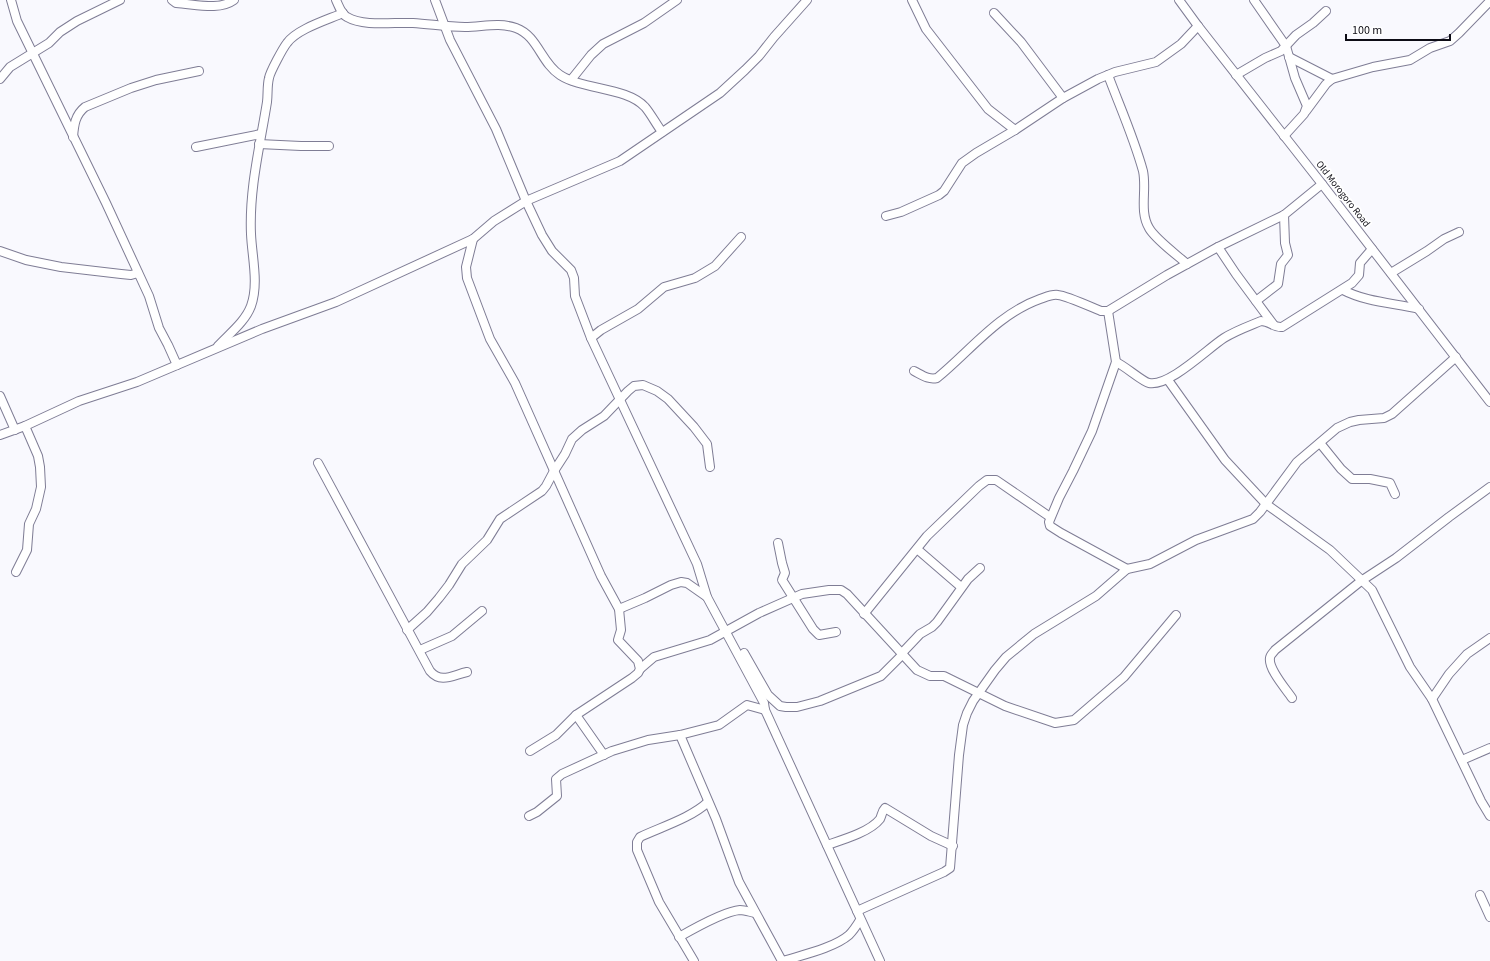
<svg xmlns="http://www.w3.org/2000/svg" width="1490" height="961" font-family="'Source Sans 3',sans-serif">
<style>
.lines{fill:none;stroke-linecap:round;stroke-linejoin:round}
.street-casing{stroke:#7f7d95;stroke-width:10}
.street{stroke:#fff;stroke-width:8}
.labels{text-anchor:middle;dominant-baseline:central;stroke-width:3.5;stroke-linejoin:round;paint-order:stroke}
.street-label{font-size:10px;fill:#0d0c15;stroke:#fff}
</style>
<rect width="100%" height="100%" fill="#f9f9fe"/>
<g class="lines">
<g class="street-casing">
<g id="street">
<path d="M11 0 17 21 106 203 149 296 159 328 168 345 177 365"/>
<path d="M172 0 176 3C195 4 219 11 234 0"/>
<path d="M336 0C339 6 341 14 347 17 364 27 394 22 413 23 430 24 448 27 465 27 482 27 499 22 516 28 538 36 541 63 560 75 583 90 627 87 645 107 651 114 656 124 662 132"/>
<path d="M435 0 450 40 496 129 526 201 542 235 552 251 571 270 574 278 575 296 591 338 697 564 707 597 764 703 765 710 880 961"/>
<path d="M912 0 926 29 988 109 1015 130"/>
<path d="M1179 0 1198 26 1322 184 1490 402"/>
<path d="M1254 0 1286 46 1295 78 1307 106 1304 114 1284 136"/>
<path d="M994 13 1021 42 1063 98"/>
<path d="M1289 57 1332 79"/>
<path d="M1108 75C1120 107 1134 138 1143 171 1147 190 1139 211 1149 228 1155 239 1177 255 1187 264"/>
<path d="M1236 75 1265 58 1281 51 1296 35 1313 23 1326 11"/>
<path d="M0 79 10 67 49 43 60 32 77 21 120 0"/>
<path d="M571 80 591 55 603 44 644 23 677 0"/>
<path d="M1306 111 1326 84 1332 79 1373 67 1410 60 1430 48 1450 41 1459 33 1490 1"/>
<path d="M73 137C74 125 75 115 85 107L131 88 156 80 199 71"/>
<path d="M259 144 301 146H329"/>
<path d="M196 147 261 134"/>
<path d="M886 216 901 212 939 195 944 191 962 163 976 153 1015 130 1063 98 1098 79 1115 72 1156 62 1181 44 1198 26"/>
<path d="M473 239 466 267 467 278 490 339 515 383 601 576 619 609 621 630 618 640 638 661 640 669 638 673 632 678 576 715 556 735 530 751"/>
<path d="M1218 247 1236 274 1273 324"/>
<path d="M0 251 26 260 61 267 121 274 131 275 138 273"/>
<path d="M1391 273 1427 251 1444 239 1459 232"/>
<path d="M1343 290C1366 302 1393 303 1419 309"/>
<path d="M1256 301 1278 284 1281 264 1288 255 1285 243 1284 215"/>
<path d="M1108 311 1116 362 1092 431 1073 471 1059 498 1049 522 1050 526 1061 533 1127 569"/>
<path d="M591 338 601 330 638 309 664 287 695 278 715 266 741 237"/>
<path d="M218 346C229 334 245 322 251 306 259 284 252 257 251 234 249 189 260 146 267 102 268 94 267 86 269 78 270 72 283 48 287 43 297 29 327 20 343 13"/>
<path d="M1116 362C1125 366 1143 382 1149 383 1169 387 1207 349 1224 338 1235 331 1249 326 1261 321 1270 321 1274 328 1282 327L1352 283 1359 275 1360 263 1372 249"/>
<path d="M914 371C922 375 928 380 937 378 970 351 998 314 1040 299 1046 297 1052 294 1058 295 1067 296 1091 307 1101 311H1108L1167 275 1218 247 1284 215 1322 184"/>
<path d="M1168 380 1225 460 1266 504 1330 550 1372 590 1410 667 1432 699 1481 801 1490 816"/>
<path d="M0 396 15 430"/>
<path d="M0 435 25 426 79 401 137 382 262 329 336 302 473 239 494 221 526 201 620 161 720 93 745 70 759 56 774 37 807 0"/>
<path d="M1320 443 1341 469 1352 479H1370L1390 483 1395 494"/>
<path d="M318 463 430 671C441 684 453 675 467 672"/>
<path d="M778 543 782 563 785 573 782 580 784 583 813 629 819 635 836 632"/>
<path d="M917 549 961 587"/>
<path d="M16 572 27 550 29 524 36 509 41 487 40 467 38 456 25 426"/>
<path d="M619 609 645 598 671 585 681 582 687 583 707 597"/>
<path d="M864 614 927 536 979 486 987 480H996L1050 517"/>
<path d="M407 630 427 612 439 598 449 585 462 564 487 540 500 519 542 491 546 486 554 471 565 454 572 439 582 430 604 416 628 391 634 386 643 385 657 391 668 399 694 427 707 444 710 467"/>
<path d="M420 650 452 636 482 611"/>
<path d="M744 653 768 695 780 706 786 707H797L820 701 881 676 903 654"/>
<path d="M902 653 920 634 932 627 937 622 968 579 980 568"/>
<path d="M640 669 654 657 710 640 759 613 802 594 829 590H841L847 594 917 670 930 676H944L1005 706 1055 723 1074 720 1124 677 1176 615"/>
<path d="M1292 698C1286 689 1268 669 1270 658 1270 655 1273 653 1275 650L1361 581 1396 558 1449 517 1490 487"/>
<path d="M1432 699 1449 674 1467 654 1490 638"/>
<path d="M576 715 604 755"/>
<path d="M680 735 716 819 739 882 782 961"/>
<path d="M1462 760 1490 748"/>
<path d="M529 816 537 812 557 796 556 779 562 774 612 751 648 740 680 735 719 725 747 705 765 710"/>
<path d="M827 845C842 840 870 832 880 819 882 815 882 811 885 808L931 836 953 846"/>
<path d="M1480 895 1490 917"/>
<path d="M857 911 944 872 950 868 959 755 963 725 967 713 973 701 995 670 1006 657 1034 634 1096 596 1127 569 1150 564 1196 540 1253 519 1260 512 1297 462 1337 428 1350 422 1359 420 1384 418 1392 414 1456 357"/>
<path d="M679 937C693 929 725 911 740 910 745 910 750 912 755 913"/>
<path d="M694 961 659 902 637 850V842L640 837C661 827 691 818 708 802"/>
<path d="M783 961C802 955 834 948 849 935 853 931 857 925 860 920"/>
</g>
</g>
<use href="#street" class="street"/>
</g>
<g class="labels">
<g class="street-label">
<text transform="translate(1343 194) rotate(52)">Old Morogoro Road</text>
</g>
</g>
<path d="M1346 34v6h104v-6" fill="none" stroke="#0d0c15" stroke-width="2"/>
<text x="1352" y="34" font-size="12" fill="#0d0c15" stroke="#ffffff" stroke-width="3" paint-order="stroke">100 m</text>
</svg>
